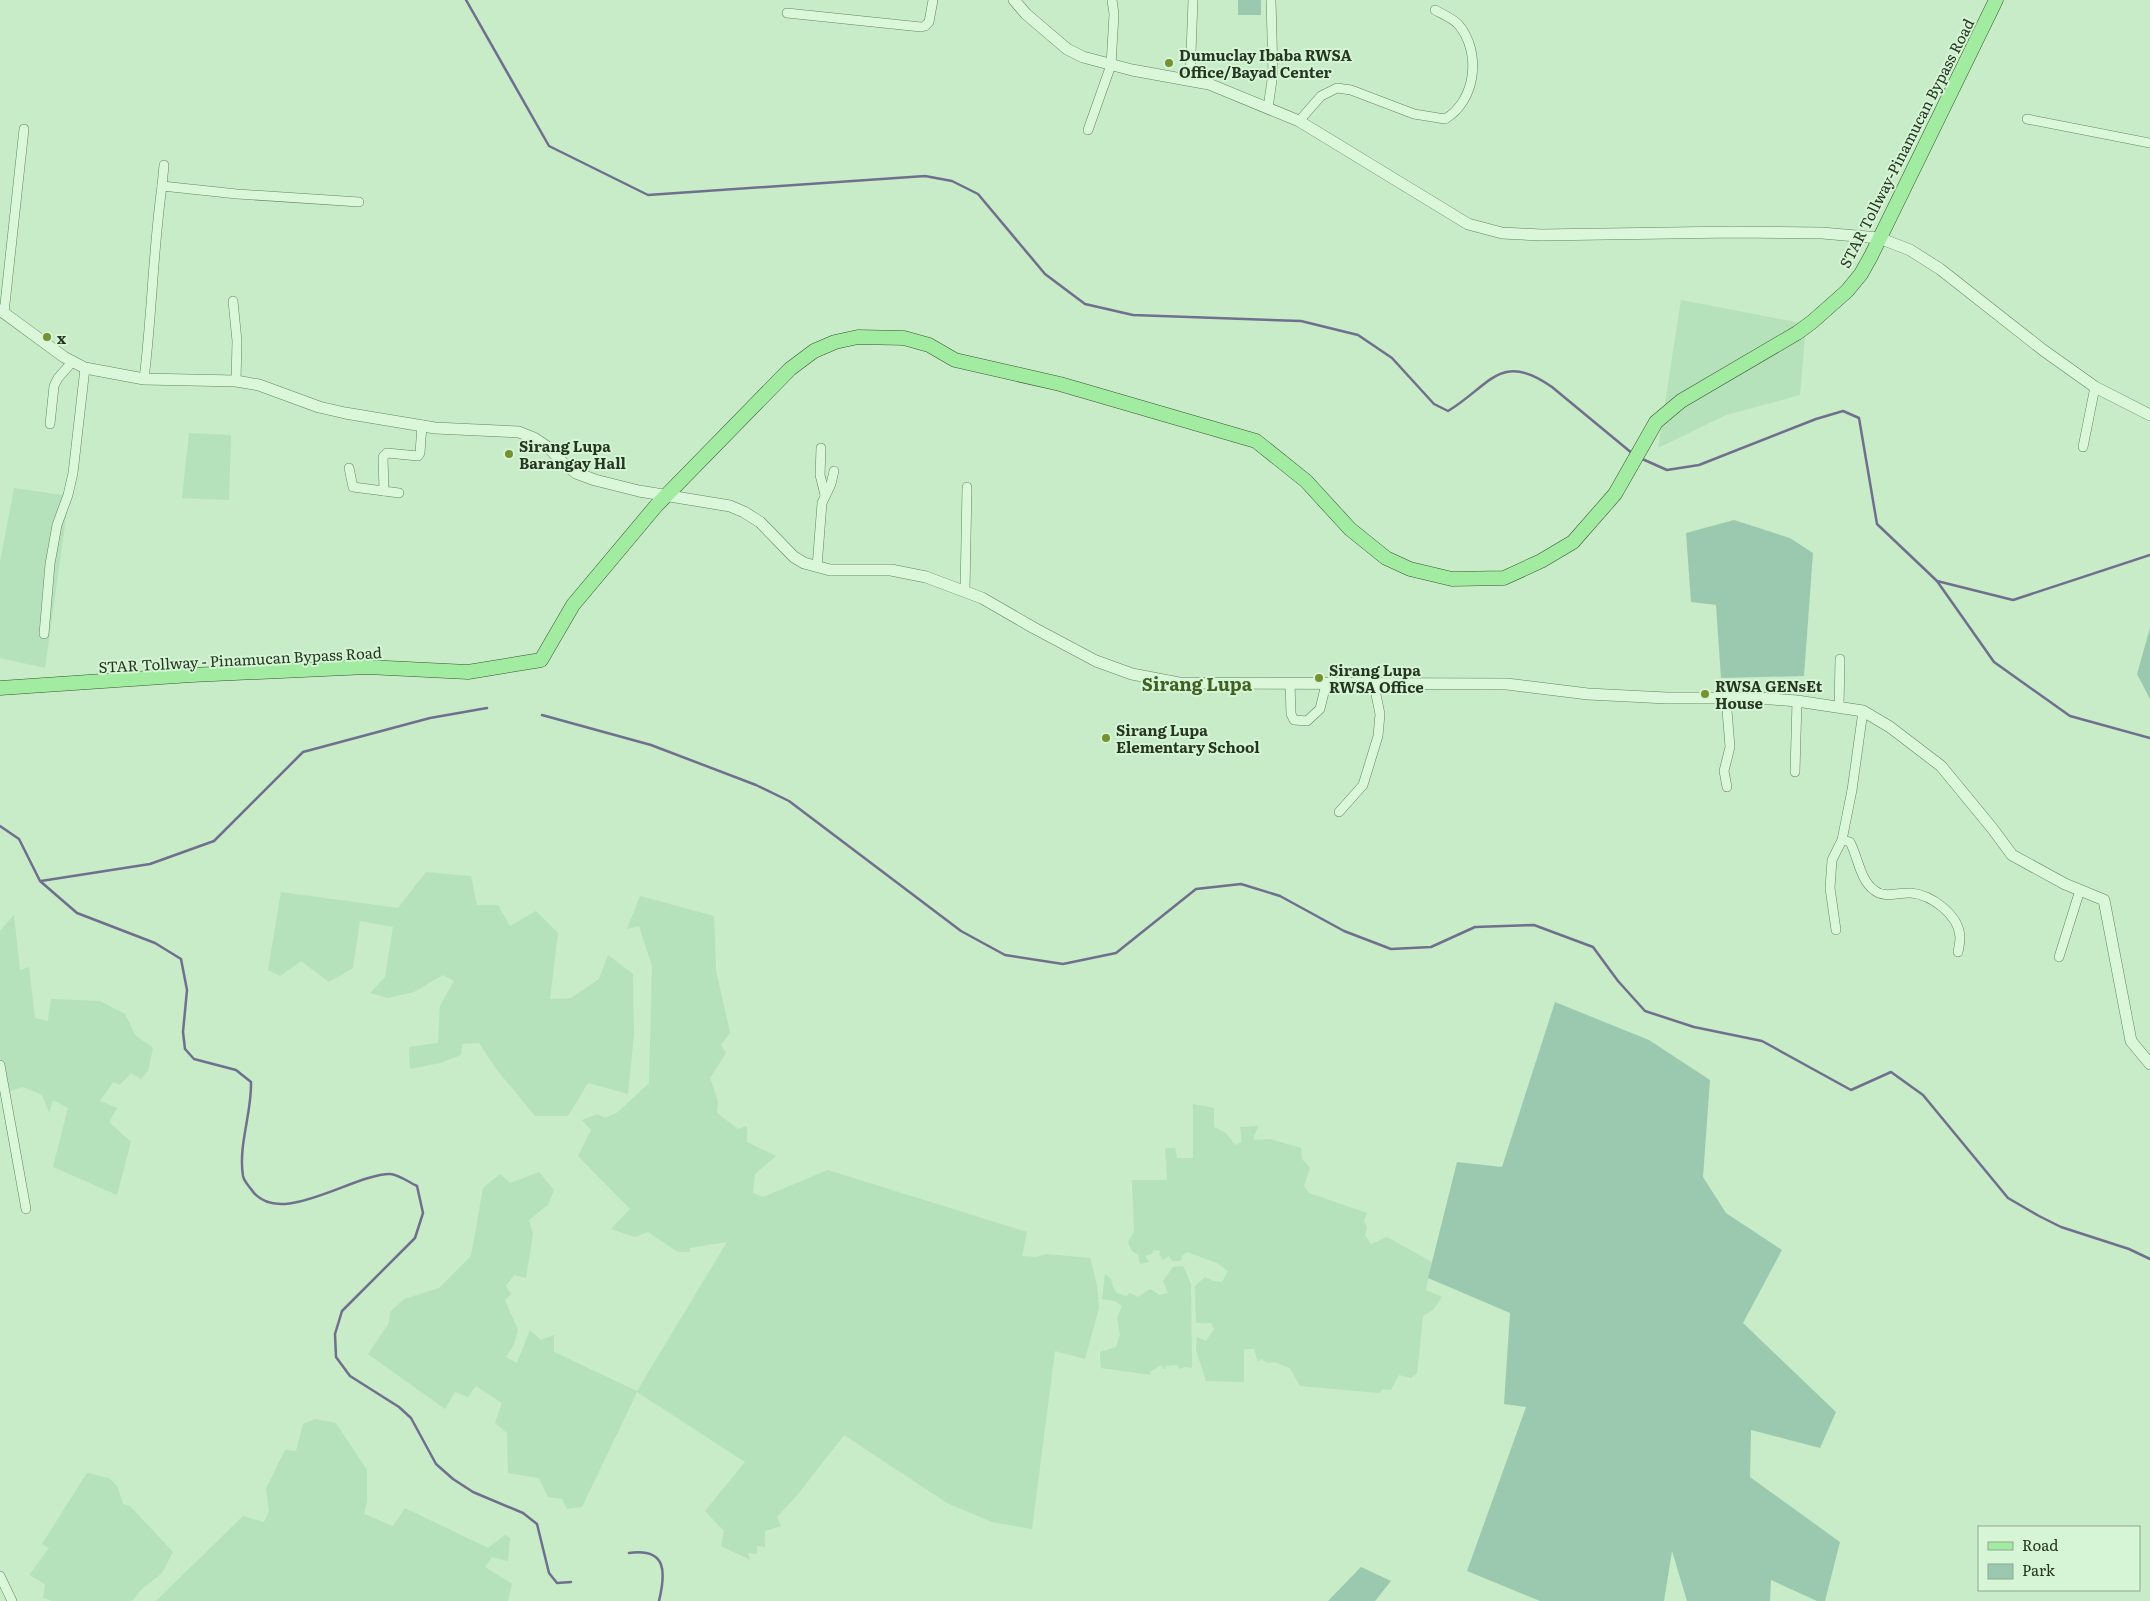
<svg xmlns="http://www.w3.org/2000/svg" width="2150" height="1601" font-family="Literata,serif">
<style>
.farmland{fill:#b5e1bb}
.green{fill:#9bc9af}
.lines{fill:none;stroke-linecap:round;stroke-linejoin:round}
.stream{stroke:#706f8e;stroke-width:2.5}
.minor-casing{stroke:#64865d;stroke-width:10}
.tertiary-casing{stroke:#64865d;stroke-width:12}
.primary-casing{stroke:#395431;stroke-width:15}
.minor{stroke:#daf7da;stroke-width:9}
.tertiary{stroke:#daf7da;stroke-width:11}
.primary{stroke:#a2eca2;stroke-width:14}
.poi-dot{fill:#759131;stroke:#d6f4d6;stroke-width:2}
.labels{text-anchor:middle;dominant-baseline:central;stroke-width:4;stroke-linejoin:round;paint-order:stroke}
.poi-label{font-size:15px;font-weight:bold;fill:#253720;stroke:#d6f4d6;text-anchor:start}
.street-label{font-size:15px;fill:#253720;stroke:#d6f4d6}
.quarter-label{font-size:18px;font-weight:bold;fill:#416122;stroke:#d6f4d6}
</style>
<rect width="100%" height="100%" fill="#c7ecc7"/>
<g class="farmland">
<path d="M1681 300 1806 324 1800 395 1726 415 1658 448Z"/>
<path d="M189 433 231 435 229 500 182 498Z"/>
<path d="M14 488 69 496 45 668 0 658V562Z"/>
<path d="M426 872 471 876 477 905H498L510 926 536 911 558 933 550 999 571 998 599 979 608 955 633 974 634 1034 628 1094 588 1083 568 1116H535L497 1070 479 1043 462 1044 461 1055 440 1063 410 1069 409 1047 438 1043 440 1006 454 981 443 975 414 992 388 998 370 993 385 977 393 927 360 921 353 968 329 982 301 961 280 976 268 970 281 892 398 908Z"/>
<path d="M640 896 714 916 716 971 730 1032 721 1045 726 1053 710 1078 718 1101 717 1113 738 1129 747 1126V1142L776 1156 755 1174 753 1193 763 1197 828 1170 1027 1232 1022 1256 1036 1257 1046 1254 1090 1258 1097 1285 1099 1308 1085 1359 1055 1351 1032 1529 992 1522 947 1503 844 1435 799 1493 777 1517 781 1526 765 1531V1547L757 1546V1554L748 1553 750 1560 721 1546 724 1531 705 1511 745 1462 637 1392 582 1507 567 1509 562 1499 548 1497 539 1478 508 1473 507 1433 495 1423 502 1403 476 1386 468 1397 455 1392 445 1409 368 1354 389 1323 390 1312 404 1299 439 1288 471 1256 483 1188 500 1174 510 1183 539 1172 554 1190 548 1205 529 1220 533 1234 526 1278 514 1275 506 1286 511 1294 505 1300 518 1330 514 1344 506 1357 517 1363 530 1330 541 1340 554 1335V1352L637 1391 727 1242 690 1248V1252H678L648 1232 635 1237 611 1229 630 1209 578 1156 591 1130 582 1120 597 1114 605 1118 618 1112 649 1083 652 966 639 926 627 929Z"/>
<path d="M14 915 20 970 29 967 35 1018 48 1021 51 999 100 1001 125 1014 135 1035 153 1048 148 1071 141 1079 131 1073 120 1085 113 1082 100 1101 117 1108 109 1122 131 1142 117 1195 53 1167 68 1108 53 1100 49 1113 42 1095 23 1087 6 1092 0 1091V931Z"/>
<path d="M1193 1104 1214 1108V1127L1226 1133 1235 1145 1242 1142 1240 1127 1258 1126 1253 1140 1270 1139 1301 1148 1302 1159 1310 1168 1304 1186 1309 1193 1367 1213 1364 1221 1367 1227 1365 1235 1371 1244 1387 1237 1432 1262 1426 1290 1442 1297 1433 1310 1423 1316 1417 1373 1411 1378 1399 1375 1391 1390 1383 1389 1379 1393 1300 1386 1290 1368 1274 1362 1268 1363 1261 1359 1258 1362 1254 1349H1244V1382L1206 1381 1196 1350 1197 1337 1206 1341 1214 1329 1211 1323H1196L1195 1286 1205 1277 1213 1281 1222 1282 1228 1271 1217 1263 1187 1252 1182 1256 1181 1261H1172L1169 1256 1163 1260 1159 1254 1161 1251 1154 1250 1152 1252 1153 1253 1145 1256 1149 1262 1140 1264 1138 1255 1132 1251 1128 1242 1134 1232 1132 1180H1167L1165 1148H1175L1177 1158H1193Z"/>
<path d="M1183 1266 1191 1284 1192 1368 1185 1367 1180 1369 1177 1365 1165 1366 1166 1369H1164L1161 1365 1150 1372 1151 1375 1101 1368 1100 1352 1116 1347 1120 1335 1117 1318 1122 1306 1115 1301 1102 1299 1105 1274 1111 1279 1113 1287 1117 1293 1126 1296 1130 1293 1138 1297 1150 1289 1159 1295 1168 1293 1163 1281 1173 1267Z"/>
<path d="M315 1419 336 1423 367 1470V1501L364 1514 393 1526 405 1508 488 1548 505 1535 510 1538 508 1561 492 1557 485 1567 512 1584 508 1601H156L243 1516 264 1522 269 1511 266 1489 285 1450 296 1451 303 1424Z"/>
<path d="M87 1473 109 1478 117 1486 123 1504 130 1506 173 1552 162 1573 142 1589 132 1601H52L43 1598 45 1584 29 1575 49 1548 42 1544Z"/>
</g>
<g class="green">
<rect x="1238" y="0" width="23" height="15"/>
<path d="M1734 520 1790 538 1813 553 1804 676 1721 678 1716 605 1691 602 1686 533Z"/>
<path d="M2150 628V699L2137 674Z"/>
<path d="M1555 1002 1649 1040 1710 1080 1703 1177 1726 1213 1782 1250 1743 1323 1836 1412 1820 1448 1751 1430 1750 1477 1840 1542 1825 1601H1817L1771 1580 1770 1601H1687L1672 1551 1664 1601H1540L1467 1571 1526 1407 1504 1404 1510 1313 1428 1278 1457 1162 1502 1167Z"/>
<path d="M1361 1567 1391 1581 1375 1601H1328Z"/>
</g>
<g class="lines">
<g class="stream">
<path d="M466 0 549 146 648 195 925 176 952 181 978 194 1045 274 1085 304 1133 315 1301 321 1358 335 1392 358 1434 404 1448 411C1490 386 1500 350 1552 387L1633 454"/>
<path d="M1640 458 1667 470 1699 465 1816 419 1843 411 1859 418 1877 524 1937 581 2013 600 2150 555"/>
<path d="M1937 581 1994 662 2070 716 2150 738"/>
<path d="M542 715 651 745 756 785 789 801 961 931 1005 955 1063 964 1116 953 1196 889 1241 884 1280 896 1344 931 1391 949 1431 947 1475 927 1534 925 1593 947 1618 981 1645 1011 1694 1027 1762 1041 1851 1090 1891 1072 1923 1095 2008 1198 2039 1216 2061 1227 2129 1249 2150 1259"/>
<path d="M0 826 19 839 40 881 77 913 155 943 181 959 187 990 183 1032 185 1049 194 1059 236 1070 251 1082C252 1113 238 1145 243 1176 244 1181 248 1185 251 1189 278 1230 352 1174 390 1174 398 1174 410 1183 417 1186L423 1213 415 1238 342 1311 335 1334 336 1357 350 1376 399 1407 411 1418 436 1464 453 1479 473 1492 523 1513 537 1524 549 1573 557 1583 571 1582"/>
<path d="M41 881 150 864 214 841 303 752 430 718 487 708"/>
<path d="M629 1553C667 1548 666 1572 659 1601"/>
</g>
<g class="minor-casing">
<g id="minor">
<path d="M787 13 921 27 925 26 929 22 933 0"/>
<path d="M1190 79 1193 0"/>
<path d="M1268 108 1273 73 1271 0"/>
<path d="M2027 119 2150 143"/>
<path d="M1299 121 1321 96 1337 88 1351 90 1414 114 1445 119C1476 101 1482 52 1458 24 1452 18 1442 14 1435 10"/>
<path d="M1088 130 1111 65 1114 14 1112 0"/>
<path d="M162 186 164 165"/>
<path d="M233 301 237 341 236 381"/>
<path d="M4 313 24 129"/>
<path d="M144 379C152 315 153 250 162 186L237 194 359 202"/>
<path d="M50 424 54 386 58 378 73 361"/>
<path d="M2083 447 2095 387"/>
<path d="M821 448 820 475 825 495"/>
<path d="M349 468 353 487 384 491"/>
<path d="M399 493 384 491 383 457 387 453 418 456 420 453 422 425"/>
<path d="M817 567 822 503 831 484 834 471"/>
<path d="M965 591 967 487"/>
<path d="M44 634 50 564 57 525 68 495 73 473 85 368"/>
<path d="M1290 683 1291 714 1294 720 1307 721 1320 709 1326 684"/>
<path d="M1726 698 1730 747 1724 771 1727 787"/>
<path d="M1839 707 1840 659"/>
<path d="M1795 772 1797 701"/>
<path d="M1339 812 1363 785 1378 736 1380 714 1374 685"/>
<path d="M1842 840 1850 842C1858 857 1860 880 1874 890 1884 899 1899 892 1911 893 1932 895 1959 915 1960 937 1960 942 1959 947 1958 952"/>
<path d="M1836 930 1830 888 1832 860 1842 840 1852 790 1863 711"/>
<path d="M2059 957 2080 890"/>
<path d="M0 1065 26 1209"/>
<path d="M0 1576 12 1601"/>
</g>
</g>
<g class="tertiary-casing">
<g id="tertiary">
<path d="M1014 0 1026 14 1067 49 1083 57 1132 70 1209 84 1299 121 1468 224 1502 233 1541 235 1734 232 1822 233 1879 238 1910 250 1940 269 2043 350 2095 387 2150 415"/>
<path d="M0 310 64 357 85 368 144 379 236 381 259 385 319 407 345 413 435 428 519 432 534 438 549 448 564 464 576 473 595 480 639 491 730 506 744 512 760 522 794 557 804 563 830 570H891L926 577 982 598 1034 628 1096 661 1132 674 1179 683 1507 684 1588 694 1667 698H1760L1797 701 1863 711 1890 727 1941 766 1992 828 2012 855 2065 884 2104 900 2131 1041 2150 1064"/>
</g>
</g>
<g class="primary-casing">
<path id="primary" d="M0 688 191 675 367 667 468 672 541 660 573 605 656 506 790 369 814 351 835 342 858 337 904 338 929 345 955 360 1060 384 1256 441 1306 481 1350 529 1386 558 1410 569 1452 579 1504 578 1541 561 1573 542 1615 494 1656 422 1681 401 1797 333 1812 322 1847 291 1861 274 1871 256 1996 0"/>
</g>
<use href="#minor" class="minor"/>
<use href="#tertiary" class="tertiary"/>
<use href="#primary" class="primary"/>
</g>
<g class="poi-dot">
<circle cx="1169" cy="63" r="5"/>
<circle cx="47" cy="337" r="5"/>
<circle cx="509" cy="454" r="5"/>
<circle cx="1319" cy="678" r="5"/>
<circle cx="1705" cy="694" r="5"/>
<circle cx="1106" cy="738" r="5"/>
</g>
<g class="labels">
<g class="poi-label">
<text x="1179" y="54">Dumuclay Ibaba RWSA<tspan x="1179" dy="17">Office/Bayad Center</tspan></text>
<text x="57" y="337">x</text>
<text x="519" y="445">Sirang Lupa<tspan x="519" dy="17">Barangay Hall</tspan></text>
<text x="1329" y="669">Sirang Lupa<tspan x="1329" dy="17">RWSA Office</tspan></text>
<text x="1715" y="685">RWSA GENsEt<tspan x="1715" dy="17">House</tspan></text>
<text x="1116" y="729">Sirang Lupa<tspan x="1116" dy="17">Elementary School</tspan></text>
</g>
<g class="street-label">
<text transform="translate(1906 143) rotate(-63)">STAR Tollway-Pinamucan Bypass Road</text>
<text transform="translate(240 659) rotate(-3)">STAR Tollway - Pinamucan Bypass Road</text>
</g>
<g class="quarter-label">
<text x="1197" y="683">Sirang Lupa</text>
</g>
</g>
<rect x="1978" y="1526" width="162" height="65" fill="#d6f4d6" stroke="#8fa88d"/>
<rect x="1988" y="1542" width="25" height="8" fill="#a2eca2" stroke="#8fa88d"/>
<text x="2022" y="1551" font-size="15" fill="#253720">Road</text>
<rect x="1988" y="1564" width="25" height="15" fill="#9bc9af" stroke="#8fa88d"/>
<text x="2022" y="1576" font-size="15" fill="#253720">Park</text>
</svg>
